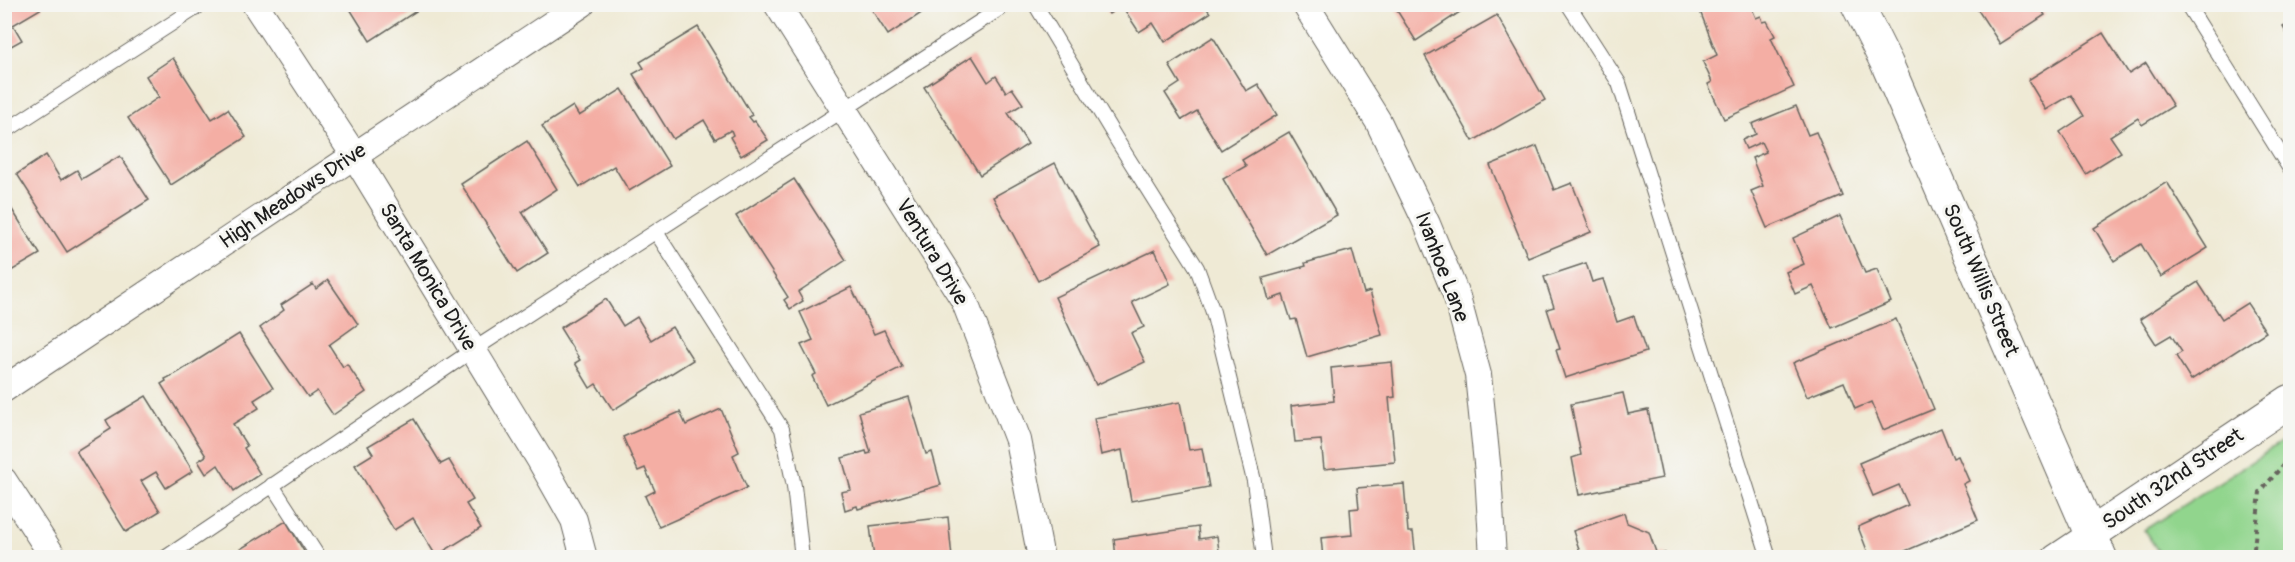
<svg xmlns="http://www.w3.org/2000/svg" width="2295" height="562" font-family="Pangolin,sans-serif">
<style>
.green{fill:#91d58d;stroke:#567854;stroke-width:1.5}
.building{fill:#f4aea4}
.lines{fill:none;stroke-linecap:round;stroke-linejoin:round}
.service-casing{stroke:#66645d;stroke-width:16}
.minor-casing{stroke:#66645d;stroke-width:28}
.tertiary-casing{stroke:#66645d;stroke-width:34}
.path{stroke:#66645d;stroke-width:4;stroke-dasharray:4.5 4.5;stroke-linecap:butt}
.service{stroke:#fff;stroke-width:14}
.minor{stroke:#fff;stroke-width:26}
.tertiary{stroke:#fff;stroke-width:32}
.labels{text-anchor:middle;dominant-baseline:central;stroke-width:6;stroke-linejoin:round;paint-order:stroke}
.street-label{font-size:21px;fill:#1c1c1c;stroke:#f6f6f2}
</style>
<rect width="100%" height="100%" fill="#f6f6f2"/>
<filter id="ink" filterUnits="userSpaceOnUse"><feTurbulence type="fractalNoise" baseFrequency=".0167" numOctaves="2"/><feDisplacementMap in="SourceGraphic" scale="12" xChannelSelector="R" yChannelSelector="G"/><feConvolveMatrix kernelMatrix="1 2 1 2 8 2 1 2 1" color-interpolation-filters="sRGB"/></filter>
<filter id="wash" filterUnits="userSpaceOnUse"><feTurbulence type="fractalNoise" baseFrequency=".008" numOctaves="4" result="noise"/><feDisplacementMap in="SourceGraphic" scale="24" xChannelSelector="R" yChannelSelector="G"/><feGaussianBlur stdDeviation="1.35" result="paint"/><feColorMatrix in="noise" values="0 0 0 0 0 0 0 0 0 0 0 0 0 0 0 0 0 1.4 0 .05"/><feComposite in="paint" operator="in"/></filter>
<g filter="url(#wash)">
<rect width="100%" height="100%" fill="#efead5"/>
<path class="green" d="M2290 437V557H2162L2144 530Z"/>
<g id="blocks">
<g class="building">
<path d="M4 4H40L42 8 13 25 22 40 4 50Z"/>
<path d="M347 4H427L370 41Z"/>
<path d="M868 4H922L926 10 888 35Z"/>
<path d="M1103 4H1204L1210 13 1165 42 1153 23 1139 32 1122 6 1109 14Z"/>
<path d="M1403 4H1472L1416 41 1396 9Z"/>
<path d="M1713 4H1750L1756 18 1761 16 1763 22 1767 21 1775 36 1771 38 1794 87 1724 119 1708 84 1712 82 1703 62 1717 55 1700 11Z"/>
<path d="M1974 4H2045L2040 7 2045 15 2000 44Z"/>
<path d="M1497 15 1545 100 1473 141 1425 56Z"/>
<path d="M2290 23V39L2283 27Z"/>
<path d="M698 27 752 115 749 117 753 122 755 121 768 140 741 156 730 137 733 135 731 130 715 139 704 120 673 139 633 74 644 68 640 62Z"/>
<path d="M2103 33 2129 74 2146 63 2173 106 2142 125 2138 118 2110 136 2121 152 2086 174 2060 132 2084 116 2071 95 2046 110 2028 80Z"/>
<path d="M1213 37 1246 91 1258 84 1277 115 1221 150 1197 111 1182 120 1165 93 1180 83 1169 65Z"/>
<path d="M972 56 988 82 996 76 1006 92 1012 88 1023 104 1008 113 1028 144 980 175 924 87Z"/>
<path d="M173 58 212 119 228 109 246 137 171 185 128 118 159 97 146 76Z"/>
<path d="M622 89 670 166 629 191 614 166 580 187 542 126 573 106 579 116Z"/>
<path d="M1796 106 1808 135 1816 132 1843 196 1767 228 1751 191 1763 186 1752 158 1766 152 1761 142 1746 149 1742 140 1756 134 1752 124Z"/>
<path d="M1289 132 1337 215 1267 255 1223 179 1246 166 1242 160Z"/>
<path d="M527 141 557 189 522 212 548 253 517 273 461 184Z"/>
<path d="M1537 146 1554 190 1572 183 1591 232 1528 258 1490 165Z"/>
<path d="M46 155 61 180 77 170 82 179 120 156 149 200 67 252 17 174Z"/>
<path d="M1055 163 1100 247 1038 281 993 197Z"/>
<path d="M794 179 846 260 798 292 803 301 790 309 784 300 788 297 736 216Z"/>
<path d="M2167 182 2208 248 2161 277 2141 244 2114 261 2094 228Z"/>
<path d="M6 200 40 254 11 271 4 262V201Z"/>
<path d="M1840 216 1865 273 1877 269 1891 302 1832 328 1813 286 1795 294 1786 272 1804 264 1793 238Z"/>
<path d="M1155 250 1170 284 1132 302 1144 327 1131 333 1145 362 1096 385 1055 297Z"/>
<path d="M1352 250 1364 293 1370 291 1382 335 1307 357 1296 319 1291 320 1283 295 1269 300 1263 278 1306 266 1305 263Z"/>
<path d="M1586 263 1592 282 1603 279 1617 322 1634 316 1646 352 1565 378 1556 350 1560 349 1547 309 1554 307 1544 277Z"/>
<path d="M328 280 358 324 329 345 343 367 347 364 366 392 333 415 317 391 308 397 260 328 284 310 281 305 313 284 316 289Z"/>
<path d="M2198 282 2222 319 2247 303 2266 332 2191 380 2176 356 2182 352 2171 335 2156 344 2140 319Z"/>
<path d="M851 287 874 334 884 330 902 367 826 405 812 376 816 374 801 345 813 340 800 312Z"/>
<path d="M606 299 623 326 637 317 651 340 672 327 693 360 613 410 596 384 590 388 575 363 580 360 560 328Z"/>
<path d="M1896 319 1934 409 1883 430 1871 402 1855 409 1844 382 1807 397 1793 363Z"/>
<path d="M239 334 273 388 254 400 259 408 233 424 247 446 244 448 260 474 234 491 218 465 206 474 198 461 206 456 161 384 166 381 165 379 177 373Z"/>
<path d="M1392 362 1395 397 1389 398 1395 462 1324 469 1321 440 1295 442 1291 406 1334 401 1331 368Z"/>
<path d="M1623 393 1628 414 1648 410 1662 478 1579 495 1572 458 1581 455 1571 404Z"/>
<path d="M146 396 193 471 166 488 156 472 141 481 160 511 126 532 76 451 111 429 106 420Z"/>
<path d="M909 397 926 454 932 452 941 485 858 509 857 506 845 510 841 492 851 490 842 458 866 451 867 454 871 453 859 412Z"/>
<path d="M1180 402 1189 450 1202 448 1209 487 1131 501 1122 450 1101 455 1094 418Z"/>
<path d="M721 409 739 452 733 455 747 488 659 527 645 496 655 491 645 468 638 471 623 437 680 412 686 425Z"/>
<path d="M414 419 441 464 449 460 473 500 466 504 481 528 436 556 413 518 394 530 355 465 373 454 368 446Z"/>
<path d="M1941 428 1953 458 1958 456 1969 481 1963 484 1978 520 1889 558H1870L1858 527 1908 505 1899 485 1873 496 1859 463Z"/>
<path d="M1404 484 1408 532H1413L1416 558H1323L1321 538 1352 535 1350 509 1359 508 1357 488Z"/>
<path d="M1624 513 1627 523 1649 532 1657 555 1665 553 1667 558H1582L1573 531Z"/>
<path d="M948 517 952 558H874L870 526Z"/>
<path d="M286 521 308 558H234L232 554Z"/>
<path d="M1198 527 1199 539 1217 536 1220 558H1116L1114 539Z"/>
</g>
</g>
</g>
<g filter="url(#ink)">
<use href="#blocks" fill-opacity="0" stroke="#66645d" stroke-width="1.5"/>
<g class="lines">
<g class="service-casing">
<g id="service">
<path d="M1035 4 1118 142 1197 268 1213 312 1254 481 1264 558"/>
<path d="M1568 4 1619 83 1769 558"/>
<path d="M2187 4 2290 169"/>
<path d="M4 132 202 4"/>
<path d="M656 232 782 429 794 486 802 558"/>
<path d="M272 485 319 558"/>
<path d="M165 558 473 350 1007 4"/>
</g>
</g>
<g class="minor-casing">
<g id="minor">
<path d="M255 4 354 155 540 460 574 520 584 558"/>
<path d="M777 4 964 300 1018 440 1041 558"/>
<path d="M1305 4 1378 121 1427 224 1457 297 1478 375 1488 473 1493 558"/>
<path d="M4 389 582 4"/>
<path d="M4 481 54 558"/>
<path d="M2055 558 2091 534"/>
</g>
</g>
<g class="tertiary-casing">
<g id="tertiary">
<path d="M1857 4 1887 64 2101 558"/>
<path d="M2091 534 2290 401"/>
</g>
</g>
<path class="path" d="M2253 558 2260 492 2290 457"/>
<use href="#service" class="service"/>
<use href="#minor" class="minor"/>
<use href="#tertiary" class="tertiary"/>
</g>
</g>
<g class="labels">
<g class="street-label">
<text transform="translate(293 196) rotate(-34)">High Meadows Drive</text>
<text transform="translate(932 252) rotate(59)">Ventura Drive</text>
<text transform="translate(1442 267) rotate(69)">Ivanhoe Lane</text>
<text transform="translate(428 277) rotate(59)">Santa Monica Drive</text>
<text transform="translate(1981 280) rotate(67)">South Willis Street</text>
<text transform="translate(2173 479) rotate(-34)">South 32nd Street</text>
</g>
</g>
<rect width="2295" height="562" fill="none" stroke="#f6f6f2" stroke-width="24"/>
</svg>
